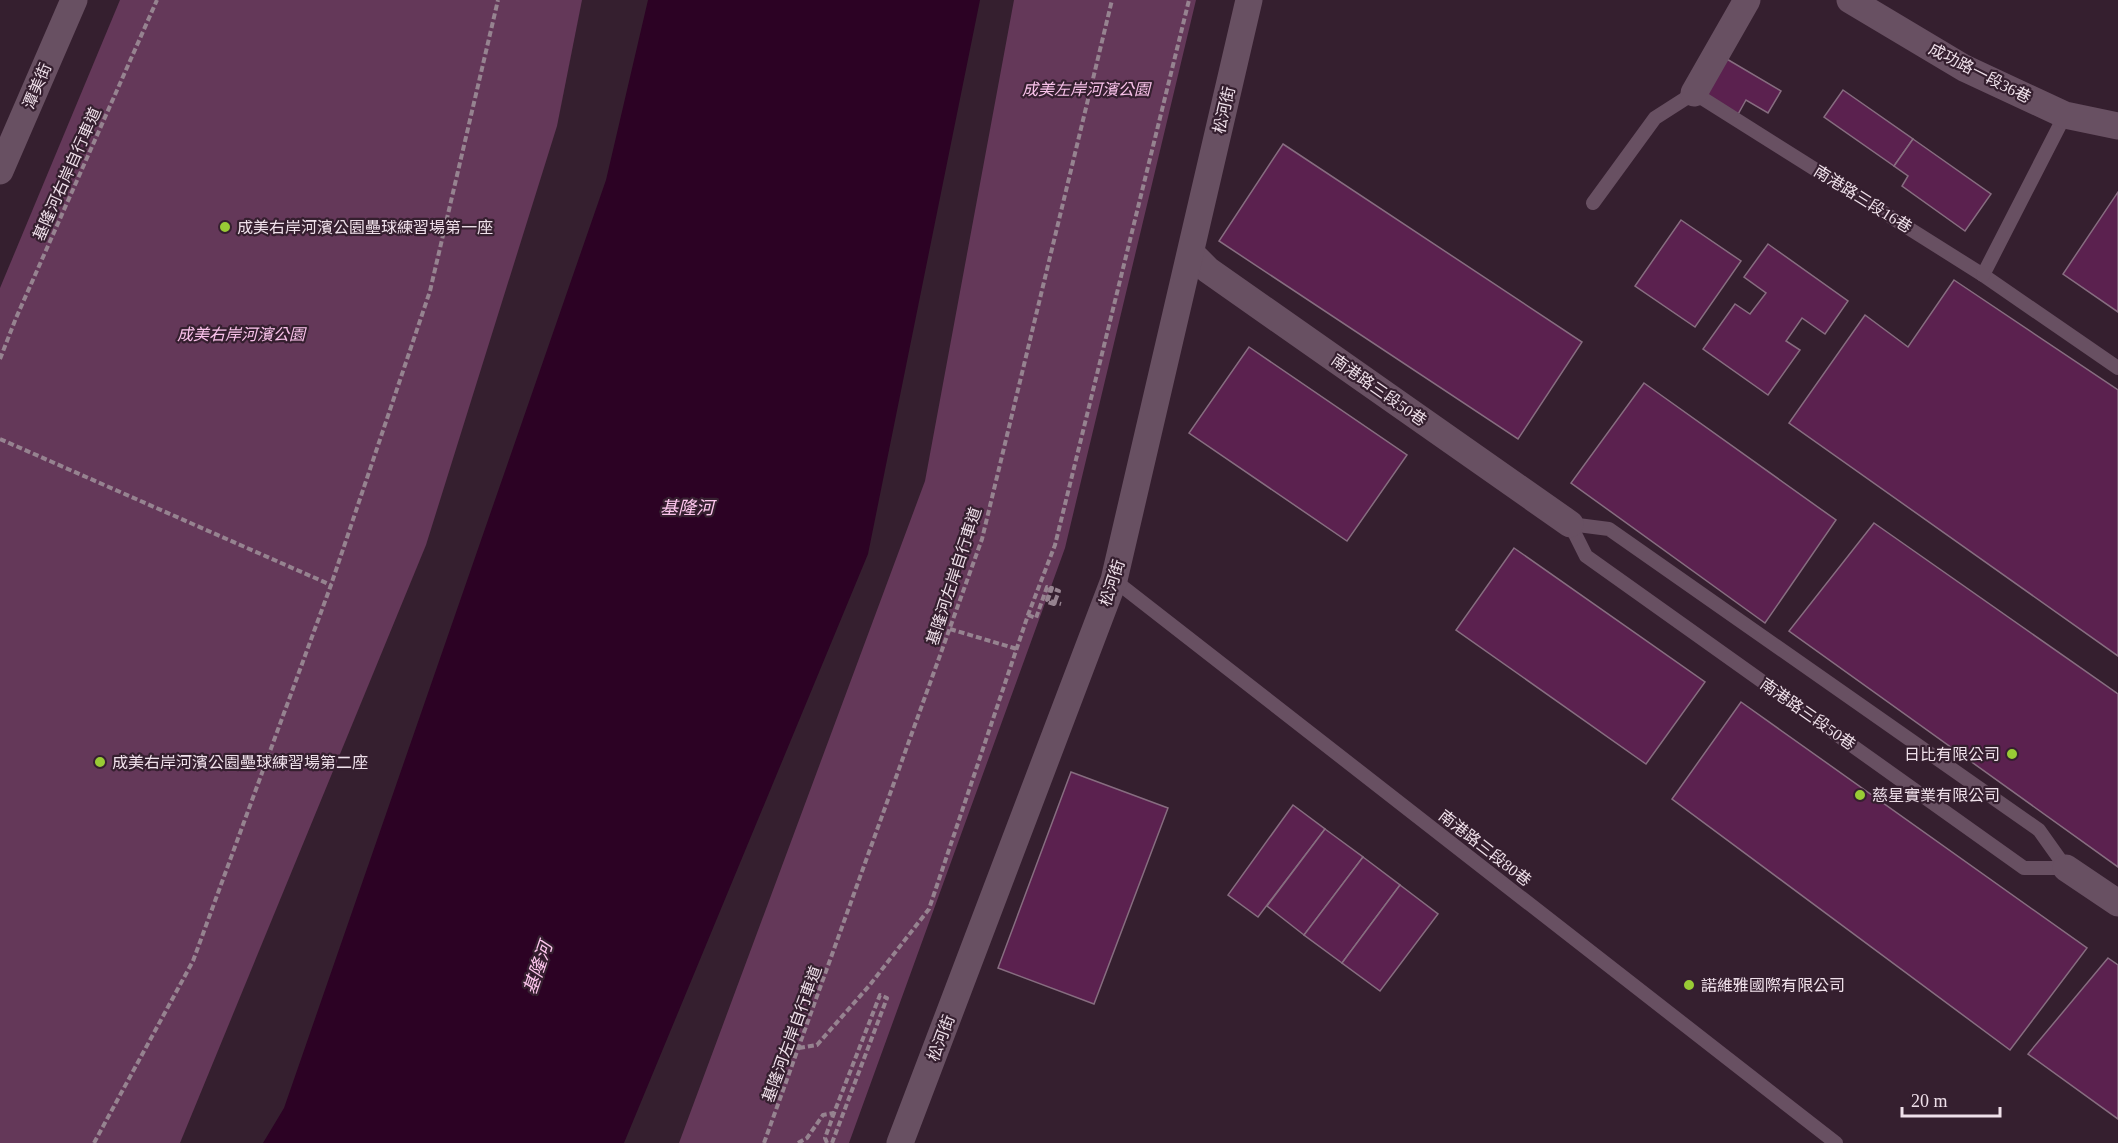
<svg xmlns="http://www.w3.org/2000/svg" width="2118" height="1143" font-family="'Times New Roman','Noto Sans TC',serif">
<style>
.green{fill:#643859}
.water{fill:#2c0224}
.building{fill:#5b214f;stroke:#876d80;stroke-width:1.5}
.lines{fill:none;stroke-linecap:round;stroke-linejoin:round}
.path{stroke:#968390;stroke-width:4;stroke-dasharray:6 3;stroke-linecap:butt}
.service{stroke:#685062;stroke-width:14}
.minor{stroke:#685062;stroke-width:27}
.poi-dot{fill:#99cb35;stroke:#351f2f;stroke-width:2}
.labels{text-anchor:middle;dominant-baseline:central;stroke-width:4.5;stroke-linejoin:round;paint-order:stroke}
.street-label{font-size:16px;fill:#efe0ea;stroke:#351f2f}
.park-label{font-size:16px;font-style:italic;fill:#f9c2ea;stroke:#351f2f}
.poi-label{font-size:16px;fill:#efe0ea;stroke:#351f2f;text-anchor:start}
.water-label{font-size:18px;font-style:italic;fill:#fdc6ed;stroke:#351f2f}
</style>
<rect width="100%" height="100%" fill="#351f2f"/>
<g class="green">
<path d="M120 0H582L557 126 426 545 180 1143H0V288Z"/>
<path d="M1014 0H1196L1065 548 849 1143H679L925 481Z"/>
</g>
<path class="water" d="M648 0H980L868 554 624 1143H263L284 1108 606 180Z"/>
<g class="building">
<path d="M1720 55 1781 91 1768 113 1746 100 1737 116 1697 92Z"/>
<path d="M1843 90 1913 139 1894 166 1824 117Z"/>
<path d="M1913 139 1991 194 1965 231 1902 186 1908 176 1894 166Z"/>
<path d="M1283 144 1582 342 1518 439 1219 241Z"/>
<path d="M2118 192V312L2063 274Z"/>
<path d="M1681 220 1741 261 1695 327 1635 286Z"/>
<path d="M1768 244 1848 301 1825 334 1802 318 1786 341 1800 350 1768 395 1703 349 1735 304 1750 314 1766 293 1744 277Z"/>
<path d="M1954 280 2118 390V656L1789 423 1865 315 1908 347Z"/>
<path d="M1249 347 1407 455 1347 541 1189 433Z"/>
<path d="M1644 383 1836 520 1765 623 1571 483Z"/>
<path d="M1874 523 2118 694V867L1789 631Z"/>
<path d="M1514 548 1705 682 1646 764 1456 630Z"/>
<path d="M1741 702 2087 948 2010 1050 1672 799Z"/>
<path d="M1071 772 1168 808 1094 1004 998 968Z"/>
<path d="M1293 805 1325 829 1258 917 1228 895Z"/>
<path d="M1325 829 1363 857 1304 935 1267 906Z"/>
<path d="M1363 857 1400 885 1342 963 1304 935Z"/>
<path d="M1400 885 1438 914 1380 991 1342 963Z"/>
<path d="M2108 958 2118 965V1119L2028 1054Z"/>
</g>
<g class="lines">
<g class="path">
<path d="M0 359 16 318 157 0"/>
<path d="M0 439 331 585"/>
<path d="M1028 615 1036 618 1047 587 1052 588 1047 602 1054 604 1059 591 1051 588 1047 600 1061 604"/>
<path d="M950 629 1017 649"/>
<path d="M799 1048 817 1045 869 986 929 909 1028 615 1055 545 1189 0"/>
<path d="M94 1143 193 961 331 585 430 291 498 0"/>
<path d="M764 1143 982 539 1112 0"/>
<path d="M798 1143 807 1138 823 1115 834 1113 880 995 887 998 832 1143"/>
<path d="M827 1143 825 1138 834 1113"/>
</g>
<g class="service">
<path d="M1593 203 1655 118 1694 93 1983 275 2118 368"/>
<path d="M1983 275 2065 115"/>
<path d="M1570 524 1586 556 2024 868H2066"/>
<path d="M1570 524 1609 529 2039 830 2066 868"/>
<path d="M1114 580 1836 1143"/>
</g>
<g class="minor">
<path d="M1850 0 1964 68 2065 115 2118 126"/>
<path d="M1694 93 1747 0"/>
<path d="M0 171 74 0"/>
<path d="M1191 253 1208 270 1570 524"/>
<path d="M2066 868 2118 903"/>
<path d="M900 1143 1114 580 1249 0"/>
</g>
</g>
<g class="poi-dot">
<circle cx="225" cy="227" r="6"/>
<circle cx="2012" cy="754" r="6"/>
<circle cx="100" cy="762" r="6"/>
<circle cx="1860" cy="795" r="6"/>
<circle cx="1689" cy="985" r="6"/>
</g>
<g class="labels">
<g class="street-label">
<text transform="translate(1980 73) rotate(27)">成功路一段36巷</text>
<text transform="translate(37 86) rotate(-67)">潭美街</text>
<text transform="translate(1224 110) rotate(-77)">松河街</text>
<text transform="translate(67 174) rotate(-66)">基隆河右岸自行車道</text>
<text transform="translate(1863 199) rotate(32)">南港路三段16巷</text>
<text transform="translate(1379 390) rotate(35)">南港路三段50巷</text>
<text transform="translate(954 576) rotate(-72)">基隆河左岸自行車道</text>
<text transform="translate(1112 583) rotate(-72)">松河街</text>
<text transform="translate(1808 714) rotate(35)">南港路三段50巷</text>
<text transform="translate(1485 848) rotate(38)">南港路三段80巷</text>
<text transform="translate(792 1034) rotate(-70)">基隆河左岸自行車道</text>
<text transform="translate(941 1038) rotate(-69)">松河街</text>
</g>
<g class="park-label">
<text x="1086" y="89">成美左岸河濱公園</text>
<text x="241" y="334">成美右岸河濱公園</text>
</g>
<g class="poi-label">
<text x="237" y="227">成美右岸河濱公園壘球練習場第一座</text>
<text x="2000" y="754" text-anchor="end">日比有限公司</text>
<text x="112" y="762">成美右岸河濱公園壘球練習場第二座</text>
<text x="1872" y="795">慈星實業有限公司</text>
<text x="1701" y="985">諾維雅國際有限公司</text>
</g>
<g class="water-label">
<text x="687" y="508">基隆河</text>
<text transform="translate(538 968) rotate(-71)">基隆河</text>
</g>
</g>
<path d="M1902 1107v9h98v-9" fill="none" stroke="#efe0ea" stroke-width="3"/>
<text x="1911" y="1107" font-size="18" fill="#efe0ea" stroke="#351f2f" stroke-width="4.5" paint-order="stroke">20 m</text>
</svg>
